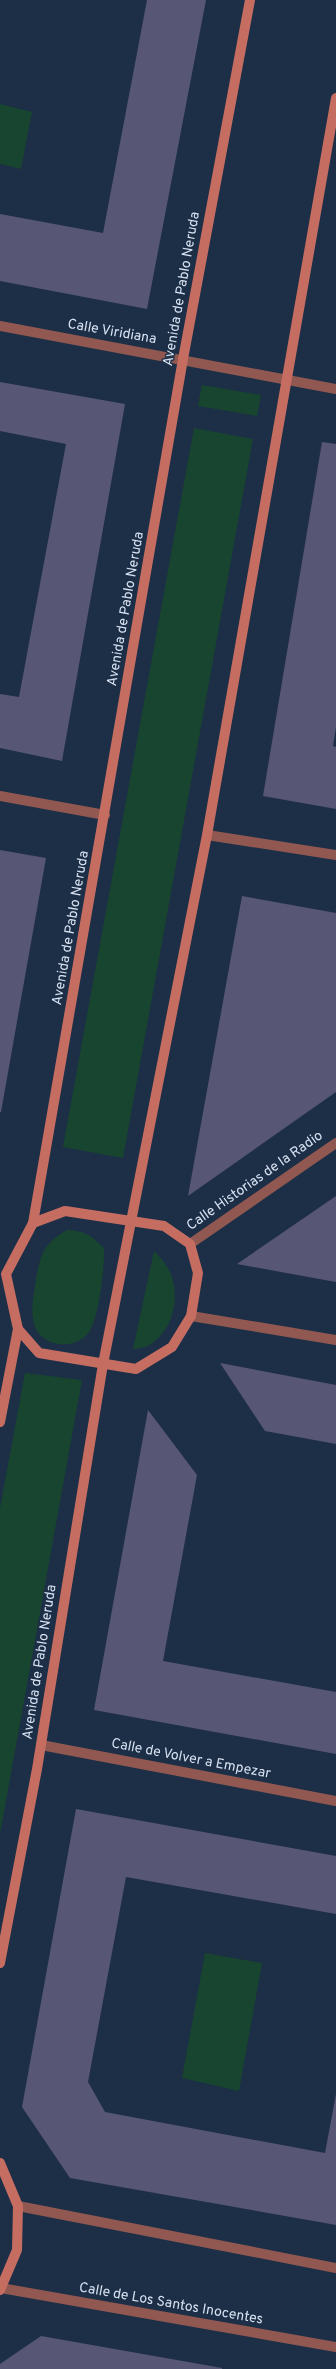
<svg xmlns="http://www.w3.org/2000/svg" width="336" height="2369" font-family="Overpass,sans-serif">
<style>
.green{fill:#17452f}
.building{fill:#585675}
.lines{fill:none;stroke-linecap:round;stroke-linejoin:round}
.street{stroke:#905850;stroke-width:10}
.secondary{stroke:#c66d62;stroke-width:10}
.labels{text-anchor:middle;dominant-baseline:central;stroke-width:3;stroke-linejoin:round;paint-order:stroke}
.street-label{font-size:14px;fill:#d6e1f1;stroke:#1d2f47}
</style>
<rect width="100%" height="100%" fill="#1d2f47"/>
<g class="green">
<path d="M0 104 32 112 21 169 0 164Z"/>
<path d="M202 385 261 395 257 416 198 406Z"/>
<path d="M194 428 253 439 123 1158 63 1147Z"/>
<path d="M67 1230C86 1231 90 1235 104 1248 105 1265 99 1318 89 1332 76 1351 41 1348 34 1324 30 1308 34 1295 36 1279 41 1253 43 1244 67 1230Z"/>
<path d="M154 1251C158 1255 163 1260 166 1265 183 1290 175 1331 148 1346 144 1348 138 1348 133 1349Z"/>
<path d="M25 1373 82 1380 0 1834V1508Z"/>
<path d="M205 1953 262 1963 239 2091 182 2078Z"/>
</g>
<g class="building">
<path d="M147 0H206L147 309 0 281V214L103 233Z"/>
<path d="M0 382 125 404 62 761 0 748V694L19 697 66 444 0 431Z"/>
<path d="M322 442 336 444V727L333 746 336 747V809L263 796Z"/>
<path d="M0 850 46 858 1 1112H0Z"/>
<path d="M242 896 336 913V1092L188 1196Z"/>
<path d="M336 1196V1282L237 1264Z"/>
<path d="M220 1363 336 1385V1444L265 1431Z"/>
<path d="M148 1410 197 1475 163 1661 336 1692V1754L94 1710Z"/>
<path d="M76 1809 336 1856V1914L126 1877 88 2082 105 2112 325 2153 336 2094V2225L70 2178 22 2107Z"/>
<path d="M41 2336 222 2368V2369H0V2364Z"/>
</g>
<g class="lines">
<g class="street">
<path d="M0 326 336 389"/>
<path d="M0 796 105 815"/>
<path d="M207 835 336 855"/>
<path d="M190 1244 336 1143"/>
<path d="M191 1316 336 1340"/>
<path d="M41 1745 336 1801"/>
<path d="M18 2206 336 2268"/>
<path d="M1 2288 336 2347"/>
</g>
<g class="secondary">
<path d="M18 1329 39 1353 136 1369 172 1347 191 1316 198 1273 190 1244 164 1226 65 1211 33 1223"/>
<path d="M0 1422 18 1329 6 1274 33 1223 183 359 250 0"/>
<path d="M0 1963 37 1769 103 1364 207 835 336 98"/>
<path d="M0 2163 18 2206 17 2250 0 2290"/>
</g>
</g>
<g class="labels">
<g class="street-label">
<text transform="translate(182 289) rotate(-80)">Avenida de Pablo Neruda</text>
<text transform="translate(112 332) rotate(10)">Calle Viridiana</text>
<text transform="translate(126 609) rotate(-80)">Avenida de Pablo Neruda</text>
<text transform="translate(71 928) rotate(-80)">Avenida de Pablo Neruda</text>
<text transform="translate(255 1181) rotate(-35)">Calle Historias de la Radio</text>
<text transform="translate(40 1662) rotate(-81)">Avenida de Pablo Neruda</text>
<text transform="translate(191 1759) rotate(11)">Calle de Volver a Empezar</text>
<text transform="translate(171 2304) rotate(10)">Calle de Los Santos Inocentes</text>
</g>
</g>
</svg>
